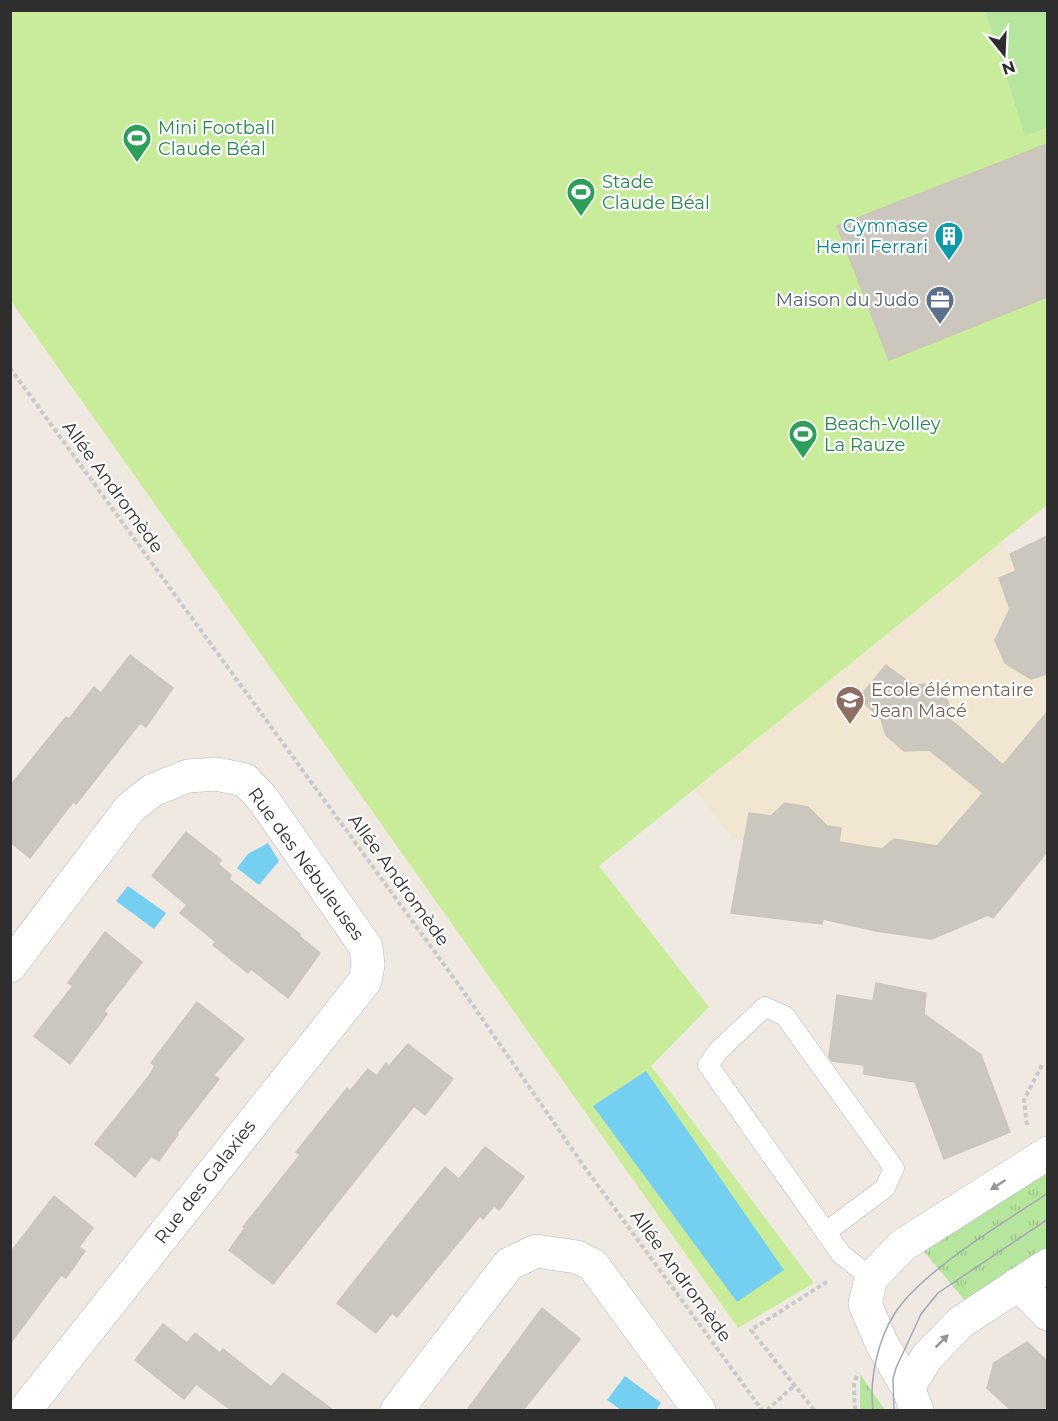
<svg xmlns="http://www.w3.org/2000/svg" width="1058" height="1421" font-family="Montserrat,sans-serif">
<style>
.education{fill:#f0e6d1}
.grass{fill:url(#grass-tufts)}
.park{fill:#b6e59e}
.pitch{fill:#c9ec9a}
.water{fill:#75cff0}
.building{fill:#cbc7bf;stroke:#cbc5ba;stroke-width:1.5}
.lines{fill:none;stroke-linecap:round;stroke-linejoin:round}
.service-casing{stroke:#b4b7c1;stroke-width:21}
.minor-casing{stroke:#b4b7c1;stroke-width:34}
.path{stroke:#c9c9c9;stroke-width:4;stroke-dasharray:4.5 3;stroke-linecap:butt}
.service{stroke:#fff;stroke-width:20}
.minor{stroke:#fff;stroke-width:33}
.tram{stroke:#a3a6b8;stroke-width:1.5}
.oneway{fill:#969696}
.labels{text-anchor:middle;dominant-baseline:central;stroke-width:4.5;stroke-linejoin:round;paint-order:stroke}
.leisure-label{font-size:18px;fill:#27864d;stroke:#fff;text-anchor:start}
.culture-label{font-size:18px;fill:#0d838f;stroke:#fff;text-anchor:end}
.service-label{font-size:18px;fill:#4e5e75;stroke:#fff;text-anchor:end}
.street-label{font-size:18px;fill:#2e2e2e;stroke:#fff}
.education-label{font-size:18px;fill:#785e54;stroke:#fff;text-anchor:start}
</style>
<defs>
<pattern id="grass-tufts" width="24" height="20" patternUnits="userSpaceOnUse" patternTransform="scale(1.5)"><rect width="24" height="20" fill="#b6e59e"/><path d="M3 7l-1-3M5 7V3M7 7l1-3M15 17l-1-3M17 17v-4M19 17l1-3" fill="none" stroke="#9dc588"/></pattern>
</defs>
<rect width="100%" height="100%" fill="#efe9e1"/>
<path class="education" d="M1001 538 1048 646 1047 830 1009 877 732 838 695 790Z"/>
<g class="grass">
<path d="M1047 1167V1249L966 1302 921 1248Z"/>
<path d="M860 1374 885 1410H860Z"/>
</g>
<path class="park" d="M985 11H1047V128L1025 137Z"/>
<path class="pitch" d="M10 11H985L1025 136 1047 128V505L599 866 709 1007 651 1066 814 1283 738 1328 11 301Z"/>
<g class="water">
<path d="M268 843 279 861 259 885 237 868 248 854Z"/>
<path d="M128 886 166 913 154 929 116 901Z"/>
<path d="M646 1071 784 1270 737 1302 593 1106Z"/>
<path d="M625 1376 661 1403 656 1410H621L607 1400Z"/>
</g>
<g class="building">
<path d="M1047 144V297L889 360 837 226Z"/>
<path d="M1047 536V674L1031 679 1005 663 995 640 1010 609 999 578 1016 571 1010 554Z"/>
<path d="M130 655 173 688 146 727 140 723 76 804 73 802 30 858 10 842V786L66 717 69 719 94 687 101 693Z"/>
<path d="M886 665 913 685 929 684 948 701 951 720 1003 765 1047 712V852L993 918 988 915 932 939 876 931 823 919 822 924 731 913 749 813 771 816 785 803 808 807 827 826 841 828 839 842 882 849 894 839 937 846 983 793 929 750 904 751 886 735 881 719 859 698Z"/>
<path d="M186 832 221 860 218 864 231 875 229 879 300 934 299 936 320 953 288 998 251 969 248 973 213 945 216 942 180 913 187 905 152 876Z"/>
<path d="M105 932 142 962 104 1011 107 1014 70 1064 34 1036 73 986 68 983Z"/>
<path d="M876 983 926 993 924 1014 981 1055 1010 1132 944 1159 915 1082 864 1074V1065L832 1061 829 1057 837 995 873 1001Z"/>
<path d="M197 1002 244 1039 214 1075 219 1079 177 1133 178 1134 159 1161 151 1156 135 1177 95 1144 149 1076 155 1066 151 1063Z"/>
<path d="M408 1044 453 1079 425 1115 414 1106 273 1284 229 1250 245 1228 243 1227 300 1155 296 1152 347 1088 350 1091 368 1069 377 1076 386 1063 389 1066Z"/>
<path d="M485 1147 524 1177 499 1210 494 1206 483 1219 480 1216 397 1317 392 1313 376 1333 337 1303 445 1167 459 1179Z"/>
<path d="M54 1196 93 1228 79 1247 85 1251 66 1278 61 1275 10 1344V1253Z"/>
<path d="M542 1308 580 1339 523 1410H467Z"/>
<path d="M163 1324 187 1343 195 1333 220 1353 223 1349 271 1387 283 1373 333 1410H231L196 1384 184 1399 135 1360Z"/>
<path d="M1027 1342 1047 1361V1410H1011L987 1388 994 1363Z"/>
</g>
<g class="lines">
<g class="service-casing">
<path id="service" d="M826 1232 885 1188 894 1168 785 1016 765 1007 719 1050 708 1065 841 1254 871 1278"/>
</g>
<g class="minor-casing">
<g id="minor">
<path d="M10 966 130 808 153 790 188 776 216 774 245 780 262 798 366 947 368 965 365 981 25 1410"/>
<path d="M1018 1284 1048 1314"/>
<path d="M908 1388 927 1357 961 1322 1048 1265"/>
<path d="M397 1410 509 1264 536 1251 577 1257 593 1265 699 1410"/>
<path d="M917 1410 908 1388 882 1344 865 1304 871 1278 903 1245 1048 1153"/>
</g>
</g>
<g class="path">
<path d="M10 368 461 988 583 1165 762 1410"/>
<path d="M1027 1125 1024 1100 1042 1065"/>
<path d="M767 1410 795 1385"/>
<path d="M814 1410 751 1330 828 1281"/>
<path d="M855 1410 854 1384 858 1373"/>
</g>
<use href="#service" class="service"/>
<use href="#minor" class="minor"/>
<g class="tram">
<path d="M873 1410C869 1379 878 1339 895 1313 922 1271 1005 1222 1048 1193"/>
<path d="M894 1410 893 1379 896 1368 921 1314 938 1293 1048 1219"/>
</g>
</g>
<defs><path id="oneway-solid" d="M-6-.8H1V-3.2L6.5 0L1 3.2V.8H-6Z" transform="scale(1.5)"/></defs>
<g class="oneway">
<use href="#oneway-solid" transform="translate(998 1185) rotate(147)"/>
<use href="#oneway-solid" transform="translate(942 1341) rotate(-45)"/>
</g>
<defs>
<g id="stadium-pin" transform="scale(1.5)"><path d="M0 17L-7.5 6A9.5 9.5 0 1 1 7.5 6Z" fill="#2e9e5b" stroke="#fff"/><path d="M0-5a6.5 5 0 1 0 0 10a6.5 5 0 1 0 0-10ZM-3.5-1.8h7v3.6h-7Z" fill="#fff"/></g>
<g id="building-pin" transform="scale(1.5)"><path d="M0 17L-7.5 6A9.5 9.5 0 1 1 7.5 6Z" fill="#0f9aa8" stroke="#fff"/><path d="M-4-6H4V6H1V3H-1V6H-4ZM-2.5-4.3h1.7v1.8h-1.7ZM.8-4.3h1.7v1.8H.8ZM-2.5-1h1.7V.8h-1.7ZM.8-1h1.7V.8H.8Z" fill="#fff"/></g>
<g id="office-pin" transform="scale(1.5)"><path d="M0 17L-7.5 6A9.5 9.5 0 1 1 7.5 6Z" fill="#5c6f8a" stroke="#fff"/><path d="M-6-3h4V-5.5h4V-3h4V5H-6ZM-1-4.5V-3h2v-1.5ZM-6 0V1H6V0Z" fill="#fff"/></g>
<g id="school-pin" transform="scale(1.5)"><path d="M0 17L-7.5 6A9.5 9.5 0 1 1 7.5 6Z" fill="#8d6e63" stroke="#fff"/><path d="M0-5L7-2L0 1L-7-2ZM-4 1L0 2.5L4 1V4Q0 6-4 4Z" fill="#fff"/></g>
</defs>
<g fill-rule="evenodd">
<use href="#stadium-pin" x="137" y="138"/>
<use href="#stadium-pin" x="581" y="192"/>
<use href="#building-pin" x="949" y="236"/>
<use href="#office-pin" x="940" y="300"/>
<use href="#stadium-pin" x="803" y="434"/>
<use href="#school-pin" x="850" y="700"/>
</g>
<g class="labels">
<g class="leisure-label">
<text x="158" y="128">Mini Football<tspan x="158" dy="21">Claude Béal</tspan></text>
<text x="602" y="182">Stade<tspan x="602" dy="21">Claude Béal</tspan></text>
<text x="824" y="424">Beach-Volley<tspan x="824" dy="21">La Rauze</tspan></text>
</g>
<g class="culture-label">
<text x="928" y="226">Gymnase<tspan x="928" dy="21">Henri Ferrari</tspan></text>
</g>
<g class="service-label">
<text x="919" y="300">Maison du Judo</text>
</g>
<g class="street-label">
<text transform="translate(113 487) rotate(54)">Allée Andromède</text>
<text transform="translate(306 864) rotate(54)">Rue des Nébuleuses</text>
<text transform="translate(399 880) rotate(54)">Allée Andromède</text>
<text transform="translate(205 1182) rotate(-52)">Rue des Galaxies</text>
<text transform="translate(681 1276) rotate(54)">Allée Andromède</text>
</g>
<g class="education-label">
<text x="871" y="690">Ecole élémentaire<tspan x="871" dy="21">Jean Macé</tspan></text>
</g>
</g>
<rect width="1058" height="1421" fill="none" stroke="#2e2e2e" stroke-width="24"/>
<g transform="translate(1004 54) rotate(162)" stroke="#ffffff" stroke-width="4.5" paint-order="stroke">
<path d="M0-4.5L10 22L0 15L-10 22Z" fill="#2e2e2e"/>
<text y="-9" font-size="16" font-weight="bold" text-anchor="middle" fill="#2e2e2e">N</text>
</g>
</svg>
